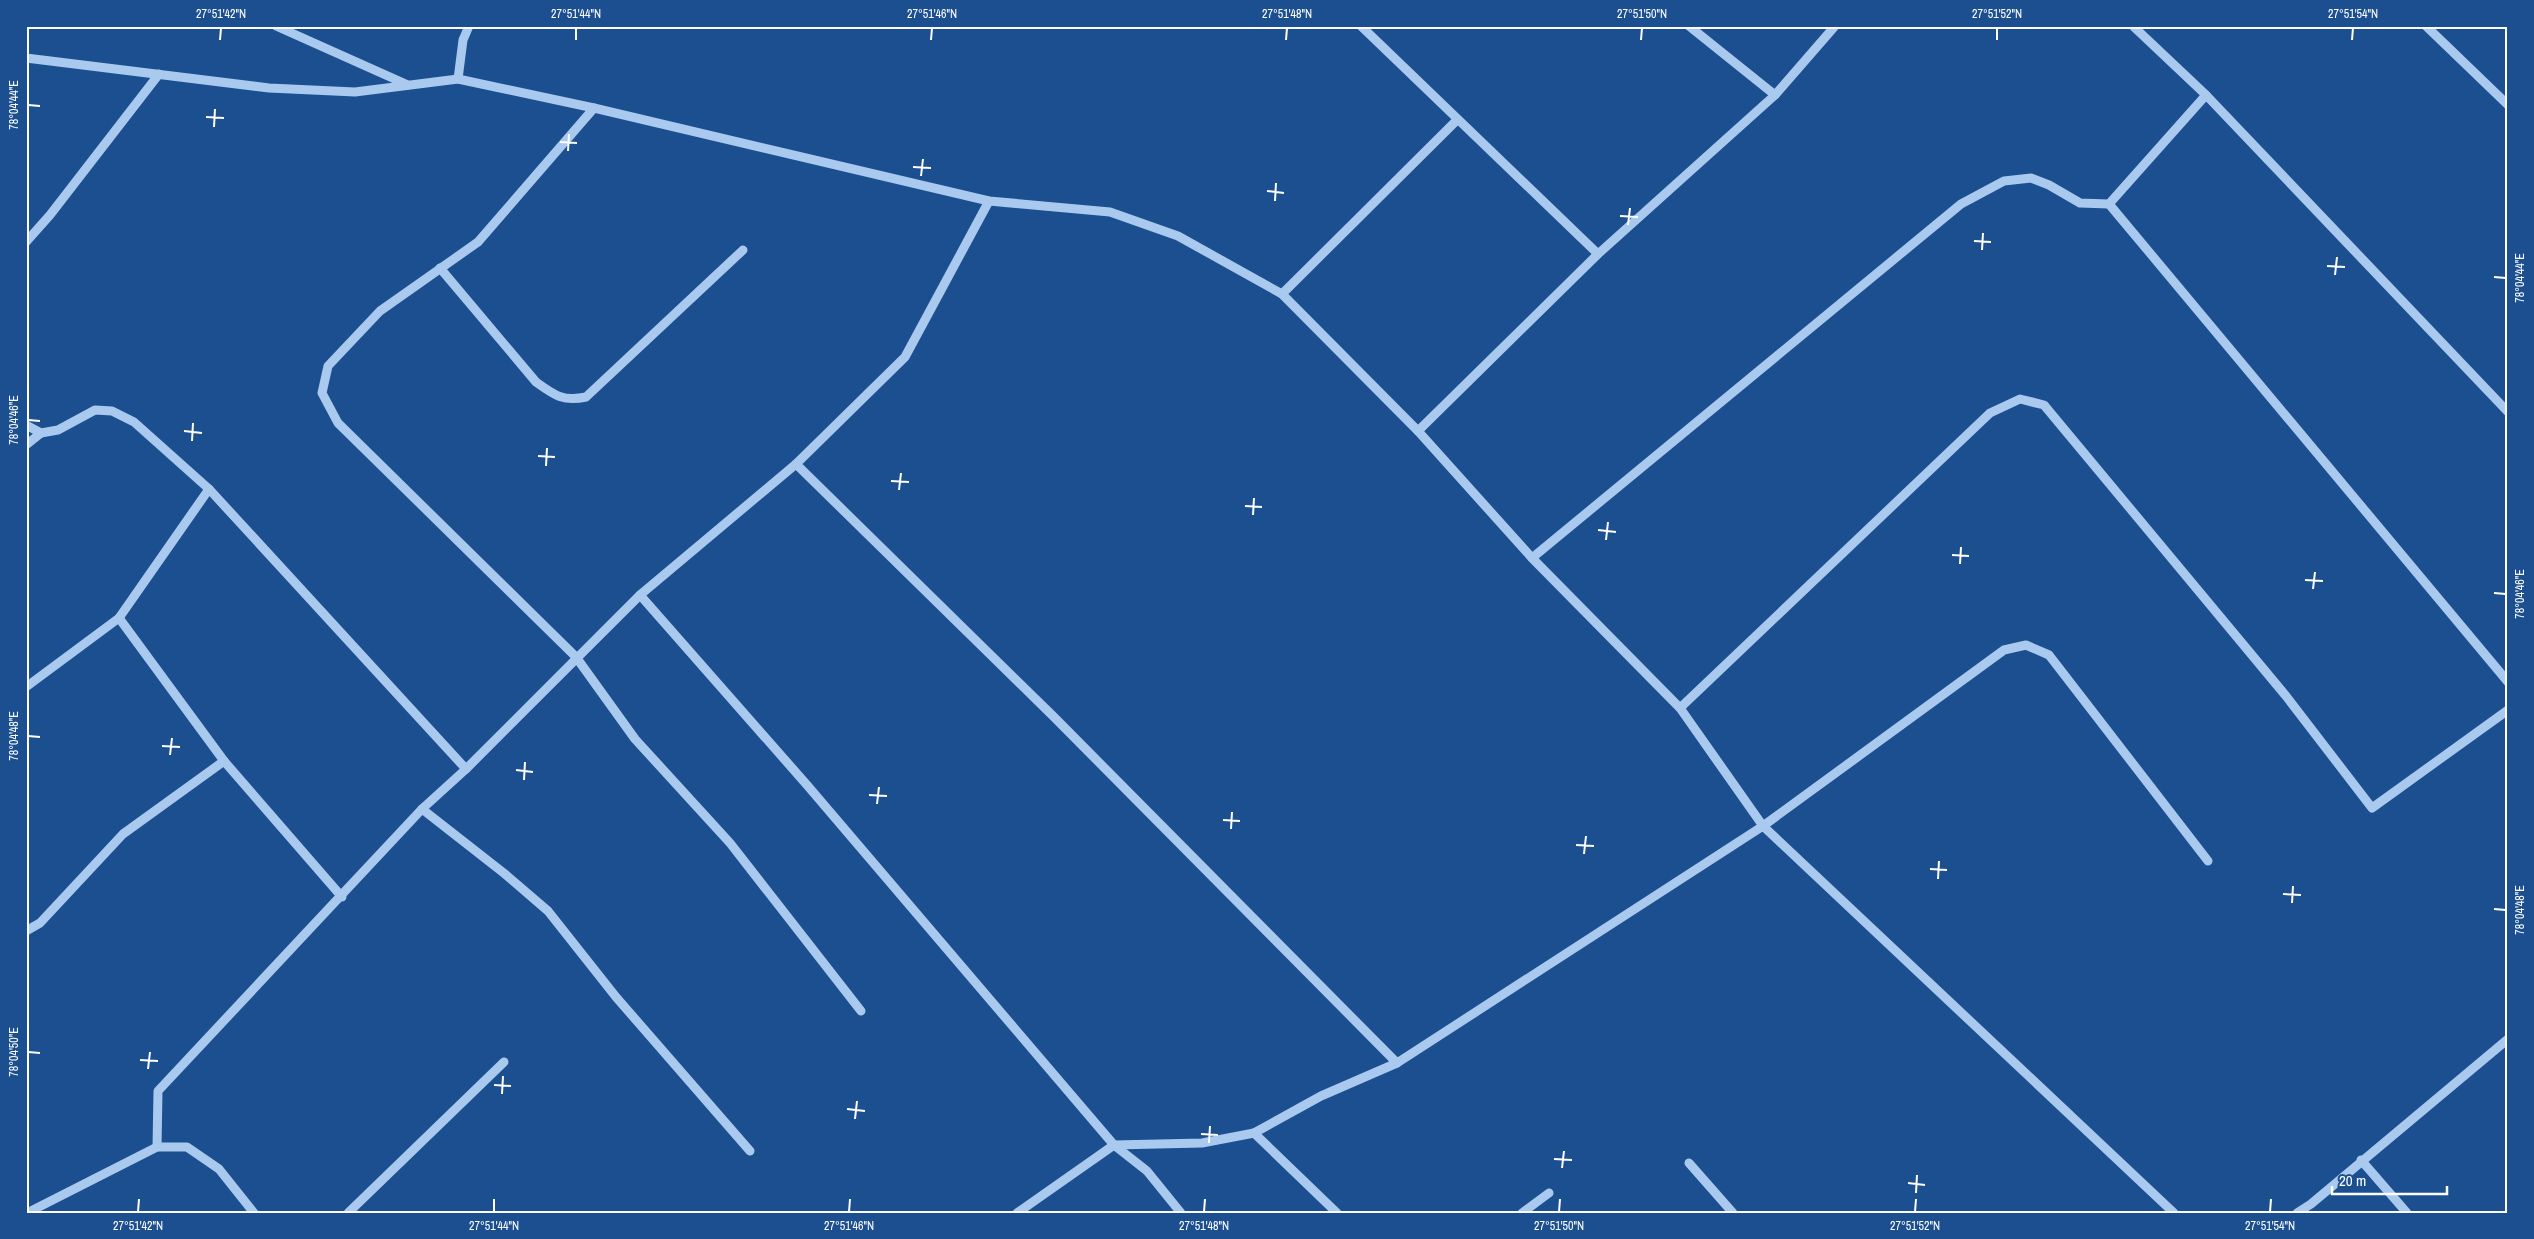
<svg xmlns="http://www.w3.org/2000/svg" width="2534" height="1239" font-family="'Archivo Narrow',sans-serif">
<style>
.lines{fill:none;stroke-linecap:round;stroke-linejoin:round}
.minor{stroke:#a9c9ee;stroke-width:9}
.ticks{fill:none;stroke:#fff;stroke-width:2}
.neatline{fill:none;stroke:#fff;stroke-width:2}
.ticks-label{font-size:12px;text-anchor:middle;fill:#fff}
</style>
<rect width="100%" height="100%" fill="#1b4f8f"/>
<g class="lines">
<g class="minor">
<path d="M276 26 408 85"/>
<path d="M1361 26 1598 254"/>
<path d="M1689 26 1775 95"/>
<path d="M2133 26 2206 95 2508 412"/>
<path d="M2426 26 2508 105"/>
<path d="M26 58 269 88 355 92 458 79 594 108 989 201 1110 212 1178 236 1282 294 1418 431 1532 558 1680 708 1763 826 2174 1213"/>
<path d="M458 79 463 40 469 26"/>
<path d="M594 108 478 242 380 311 328 366 322 393 338 423 576 657 635 739 730 843 861 1011"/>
<path d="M2109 204 2508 682"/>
<path d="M26 242 50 215 159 74"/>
<path d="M440 268 536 382C554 395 563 402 586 397L743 250"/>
<path d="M1282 294 1457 120"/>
<path d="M26 425 41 433 58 430 95 410 112 411 134 422 209 489 466 769 640 595 796 464 905 357 989 201"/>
<path d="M1418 431 1598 254 1775 95 1835 26"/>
<path d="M26 445 41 433"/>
<path d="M796 464 1054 717 1397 1063"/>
<path d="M1532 558 1961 204 2004 181 2031 178 2049 185 2080 203 2109 204 2206 95"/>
<path d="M640 595 807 785 1114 1145 1147 1171 1181 1213"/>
<path d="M119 618 224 761 342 897"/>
<path d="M26 687 119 618 209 489"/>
<path d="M1680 708 1990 413 2020 399 2044 405 2286 696 2372 808 2508 710"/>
<path d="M422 809 505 874 548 911 616 997 750 1151"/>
<path d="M26 931 40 923 123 834 224 761"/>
<path d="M1254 1133 1337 1213"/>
<path d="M157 1147 158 1091 422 809 466 769"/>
<path d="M2361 1160 2407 1213"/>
<path d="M1689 1163 1733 1213"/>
<path d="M27 1213 157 1147H187L219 1169 254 1213"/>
<path d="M348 1213 504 1062"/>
<path d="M1017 1213 1114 1145 1202 1143 1254 1133 1321 1096 1397 1063 1763 826 2004 650 2026 645 2049 655 2208 861"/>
<path d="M1522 1213 1549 1193"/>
<path d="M2297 1213 2311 1204 2508 1039"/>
</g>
</g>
<path class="ticks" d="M220 40 221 28M576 40V28M931 40 932 28M1286 40 1287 28M1641 40 1642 28M1997 40V28M2352 40 2353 28M28 105 40 106M206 117 224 118M214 127 215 109M560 142 577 143M568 151 569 134M913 167 931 168M921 176 923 159M1267 191 1284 193M1275 201 1276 183M1620 216 1638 217M1628 225 1630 208M1974 241 1991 242M1982 250 1983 233M2327 266 2345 267M2335 275 2337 257M2494 277 2506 278M28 420 40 421M184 431 202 433M192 441 193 423M538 456 555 457M546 466 547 448M891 481 909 482M899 490 901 473M1245 506 1262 507M1253 515 1254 498M1598 530 1616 532M1606 540 1608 522M1952 555 1969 556M1960 564 1961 547M2305 580 2323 581M2313 589 2315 572M2494 593 2506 594M28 736 40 737M162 746 180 747M170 755 172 738M516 770 533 772M524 780 525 762M869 795 887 796M877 804 879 787M1223 820 1240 821M1231 829 1232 812M1576 845 1594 846M1584 854 1586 836M1930 869 1947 870M1938 879 1939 861M2283 894 2301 895M2292 903 2293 886M2494 909 2506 910M28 1052 40 1053M140 1060 158 1061M148 1069 150 1052M494 1085 511 1086M502 1094 503 1076M847 1109 865 1111M855 1119 857 1101M1201 1134 1218 1135M1209 1143 1210 1126M1554 1159 1572 1160M1562 1168 1564 1151M1908 1183 1925 1185M1916 1193 1917 1175M138 1212 139 1199M494 1212V1199M849 1212 850 1199M1204 1212 1205 1199M1559 1212 1560 1199M1915 1212 1916 1199M2270 1212 2271 1199"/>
<rect width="2534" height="1239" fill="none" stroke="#1b4f8f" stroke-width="55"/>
<path d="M2332 1186v8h115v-8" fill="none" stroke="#ffffff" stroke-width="2.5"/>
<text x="2339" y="1186" font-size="15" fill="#ffffff" stroke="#1b4f8f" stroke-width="4" paint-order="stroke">20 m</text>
<rect x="28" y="28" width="2478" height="1184" class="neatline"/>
<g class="ticks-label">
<text x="221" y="18">27°51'42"N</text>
<text x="576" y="18">27°51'44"N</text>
<text x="932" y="18">27°51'46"N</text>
<text x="1287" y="18">27°51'48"N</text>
<text x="1642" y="18">27°51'50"N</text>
<text x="1997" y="18">27°51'52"N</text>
<text x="2353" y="18">27°51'54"N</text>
<text transform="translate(14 105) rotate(-90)" y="4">78°04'44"E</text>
<text transform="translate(2520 278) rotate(-90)" y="4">78°04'44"E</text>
<text transform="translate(14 420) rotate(-90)" y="4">78°04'46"E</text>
<text transform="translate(2520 594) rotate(-90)" y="4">78°04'46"E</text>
<text transform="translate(14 736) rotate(-90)" y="4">78°04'48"E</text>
<text transform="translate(2520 910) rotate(-90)" y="4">78°04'48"E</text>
<text transform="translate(14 1052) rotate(-90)" y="4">78°04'50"E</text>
<text x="138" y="1230">27°51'42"N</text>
<text x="494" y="1230">27°51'44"N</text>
<text x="849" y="1230">27°51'46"N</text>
<text x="1204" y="1230">27°51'48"N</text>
<text x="1559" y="1230">27°51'50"N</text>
<text x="1915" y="1230">27°51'52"N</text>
<text x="2270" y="1230">27°51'54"N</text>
</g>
</svg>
